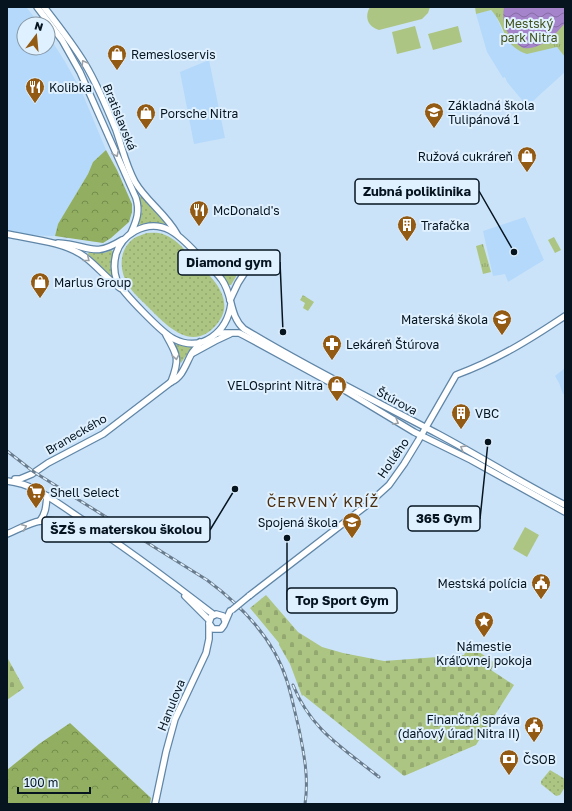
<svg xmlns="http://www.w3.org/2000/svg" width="572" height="811" font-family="'Golos Text',sans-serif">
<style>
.built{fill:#b4d9fb}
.grass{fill:url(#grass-dots)}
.forest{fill:url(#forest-crowns)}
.cemetery{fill:url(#cemetery-stones)}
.park{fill:url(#park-tufts)}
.pitch{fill:#acc582}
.water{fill:url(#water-waves)}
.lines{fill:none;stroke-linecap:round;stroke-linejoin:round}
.secondary-casing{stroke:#6086a7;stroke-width:8}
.secondary{stroke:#fff;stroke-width:5.5}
.rail-casing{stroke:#697c8d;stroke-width:3}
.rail{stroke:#dff0fe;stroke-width:1.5;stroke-dasharray:4.5;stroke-linecap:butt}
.secondary-bridge-casing{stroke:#6086a7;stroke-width:8;stroke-linecap:butt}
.secondary-bridge{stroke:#fff;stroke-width:5.5}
.oneway{stroke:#9ba1a6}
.labels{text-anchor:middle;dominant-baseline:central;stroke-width:4;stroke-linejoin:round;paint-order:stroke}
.park-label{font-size:12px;fill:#41531c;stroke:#dff0fe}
.poi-label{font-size:12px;fill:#061420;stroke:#dff0fe;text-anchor:start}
.street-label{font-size:12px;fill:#061420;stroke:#dff0fe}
.quarter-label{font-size:14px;letter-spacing:1px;fill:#4b2f10;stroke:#dff0fe}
.leader{fill:none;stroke:#061420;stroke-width:1.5}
.callout-dot{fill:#061420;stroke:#dff0fe;stroke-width:1.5}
.callout{fill:#dff0fe;stroke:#061420;stroke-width:1.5}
.callout-label{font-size:13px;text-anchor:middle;font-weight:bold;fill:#061420}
</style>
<defs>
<pattern id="grass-dots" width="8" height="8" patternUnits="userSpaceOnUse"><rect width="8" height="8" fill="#acc582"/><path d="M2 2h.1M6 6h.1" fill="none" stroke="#92a870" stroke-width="1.8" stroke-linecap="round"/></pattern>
<pattern id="forest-crowns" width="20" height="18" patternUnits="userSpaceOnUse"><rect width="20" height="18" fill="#92ae60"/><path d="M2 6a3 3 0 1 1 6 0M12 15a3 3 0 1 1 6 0" fill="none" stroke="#758c4f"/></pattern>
<pattern id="cemetery-stones" width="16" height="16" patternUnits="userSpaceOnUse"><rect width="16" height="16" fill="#acc582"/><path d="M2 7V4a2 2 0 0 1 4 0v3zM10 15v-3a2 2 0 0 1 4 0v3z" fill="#92a870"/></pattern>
<pattern id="park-tufts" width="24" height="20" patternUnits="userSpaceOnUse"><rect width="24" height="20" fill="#acc582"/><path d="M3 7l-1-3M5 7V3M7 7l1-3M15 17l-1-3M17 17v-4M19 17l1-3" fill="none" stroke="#92a870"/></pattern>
<pattern id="water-waves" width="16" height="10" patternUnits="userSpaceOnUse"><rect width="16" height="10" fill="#a684cb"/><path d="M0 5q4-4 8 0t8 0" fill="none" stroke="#856ba4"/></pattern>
</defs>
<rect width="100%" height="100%" fill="#cbe3f9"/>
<g class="built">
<path d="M7 7H26L40 24H24V48H48V35L64 60 81 90 106 150 93 162 88 174 58 224 55 236 26 235 7 230Z"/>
<path d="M490 10 495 14 506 39 557 47 565 57V72L523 110 521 108 523 104 522 100 507 82 505 77 503 78 487 52 476 14Z"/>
<path d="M209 60 225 138 194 144 180 72Z"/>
<path d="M525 217 544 260 508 282 505 274 493 276 483 231Z"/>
<path d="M565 368V394H563L559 383 555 376Z"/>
</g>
<g class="grass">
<path d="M141 196 166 223 165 224 150 223 141 226 139 224 142 210 139 197Z"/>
<path d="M147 233C153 233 159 232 165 235 176 239 184 249 192 258 209 274 238 299 217 324 192 354 166 325 147 306 140 299 132 292 127 283 119 269 119 250 133 239 137 236 142 235 147 233Z"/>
<path d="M112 250 113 252 112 258V277L88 254 89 252 104 253Z"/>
<path d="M224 274 237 275 231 285H229L223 275Z"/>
<path d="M176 344 192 347 181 363C180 361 176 347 176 344Z"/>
<path d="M550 770 565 779V787L560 795 556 796 541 784V781Z"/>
</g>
<g class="forest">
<path d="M106 150 117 170 132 204V212L129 222 111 238 103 243 55 236 58 224 88 174 93 162Z"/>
<path d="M70 723 151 798 150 804H7V770L39 744Z"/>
</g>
<g class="cemetery">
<path d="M266 595 298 632 322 647 343 653 384 661 464 655 469 645 495 663 491 670 514 685 476 745 404 776 303 695 302 696 290 664 279 645V643L250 608Z"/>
<path d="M7 657 24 688 7 700Z"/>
</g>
<g class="park">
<path d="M475 7H565V57L557 47 527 54C501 45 507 27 491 10L476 14Z"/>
<path d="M483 244 491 272 483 274 476 246Z"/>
<path d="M303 295 314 302 308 311 303 308 305 303 300 300Z"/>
</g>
<g class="pitch">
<path d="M370 7H430L428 13 422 19 379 30C368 27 364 17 370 7Z"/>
<path d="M415 26 421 48 397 54 392 32Z"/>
<path d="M458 26 462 42 433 50 428 34Z"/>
<path d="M554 237 561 250 555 253 548 240Z"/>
<path d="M525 527 539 535 527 557 513 549Z"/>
</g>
<path class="water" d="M504 7H565V23C555 35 541 50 524 48 519 47 516 42 512 38 504 29 502 19 504 7Z"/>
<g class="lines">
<g class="secondary-casing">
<g id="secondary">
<path d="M37 7 62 40 80 72 136 198C140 211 137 220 131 233"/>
<path d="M44 7C58 25 73 44 85 64 97 84 107 108 116 130 122 147 126 166 135 182 146 201 166 214 177 234"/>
<path d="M7 234C31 239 65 242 85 257 97 266 107 279 120 288"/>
<path d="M58 243C88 244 92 259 122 240"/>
<path d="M210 265 227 271 247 269"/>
<path d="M230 300 238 283 247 269"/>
<path d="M231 304C227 332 202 353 174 339 163 334 122 292 117 281 114 273 114 262 116 254 119 244 126 236 135 231 163 216 181 237 199 256 207 264 216 271 222 280 233 295 229 316 244 329 306 367 374 400 438 434 481 457 522 483 565 505"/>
<path d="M218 333H239L245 336 346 391 414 432 471 460 565 512"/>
<path d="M166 335C178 356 180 359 171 382"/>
<path d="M193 353 215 341 230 334"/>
<path d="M15 479H20L32 474 48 463 103 434 171 382C183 377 186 363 192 353 195 349 198 346 200 342"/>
<path d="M7 481C35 484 54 501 77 516 125 547 169 580 214 615"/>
<path d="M40 521C46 513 46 506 47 496"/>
<path d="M7 534C17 530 29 523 40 521 55 518 85 527 99 533"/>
<path d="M185 596 209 620"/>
<path d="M249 596 367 505 389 485 404 464 418 441 456 375C497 360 529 340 565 316"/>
<path d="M225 621 223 616 216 614 211 617 209 623 213 629H221L224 625 230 611"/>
<path d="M155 804 166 752 175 719 206 653 209 639V624"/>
</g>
</g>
<use href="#secondary" class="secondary"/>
<g class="rail-casing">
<g id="rail">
<path d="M7 451 34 472 207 580C242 606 274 639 287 681 292 697 295 713 299 729 304 754 309 778 305 804"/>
<path d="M293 685C311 730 343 748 379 777"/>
</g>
</g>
<use href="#rail" class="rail"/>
<g class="secondary-bridge-casing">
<path id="secondary-bridge" d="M232 610 249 596"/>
</g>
<use href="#secondary-bridge" class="secondary-bridge"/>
</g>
<defs><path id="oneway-chevron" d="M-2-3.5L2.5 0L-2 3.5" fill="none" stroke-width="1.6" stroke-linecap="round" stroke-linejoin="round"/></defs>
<g class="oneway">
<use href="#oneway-chevron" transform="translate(84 63) rotate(-121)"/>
<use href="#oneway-chevron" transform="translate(116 154) rotate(66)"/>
<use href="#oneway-chevron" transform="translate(87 259) rotate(39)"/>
<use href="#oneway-chevron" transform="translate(176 357) rotate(79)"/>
<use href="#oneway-chevron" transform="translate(396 422) rotate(31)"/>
<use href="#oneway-chevron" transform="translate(463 448) rotate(-151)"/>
<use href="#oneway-chevron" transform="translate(24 527) rotate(-21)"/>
</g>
<defs>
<g id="shop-pin" transform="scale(1)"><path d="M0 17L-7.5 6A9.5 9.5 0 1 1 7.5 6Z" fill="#935a14" stroke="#dff0fe"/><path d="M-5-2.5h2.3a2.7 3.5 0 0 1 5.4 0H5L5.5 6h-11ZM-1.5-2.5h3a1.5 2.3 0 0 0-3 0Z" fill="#fff"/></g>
<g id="restaurant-pin" transform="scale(1)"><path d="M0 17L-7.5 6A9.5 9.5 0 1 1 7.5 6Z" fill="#935a14" stroke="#dff0fe"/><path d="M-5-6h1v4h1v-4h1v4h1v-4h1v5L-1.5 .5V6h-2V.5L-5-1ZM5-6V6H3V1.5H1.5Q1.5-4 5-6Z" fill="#fff"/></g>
<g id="school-pin" transform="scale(1)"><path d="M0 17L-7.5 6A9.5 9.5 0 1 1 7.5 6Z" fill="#935a14" stroke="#dff0fe"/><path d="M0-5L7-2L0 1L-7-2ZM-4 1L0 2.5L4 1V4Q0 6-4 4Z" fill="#fff"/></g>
<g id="building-pin" transform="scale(1)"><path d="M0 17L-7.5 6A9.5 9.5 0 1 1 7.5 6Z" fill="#935a14" stroke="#dff0fe"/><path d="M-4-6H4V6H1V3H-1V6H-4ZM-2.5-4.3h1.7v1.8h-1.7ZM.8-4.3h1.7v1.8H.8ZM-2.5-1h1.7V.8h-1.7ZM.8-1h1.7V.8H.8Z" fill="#fff"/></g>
<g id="pharmacy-pin" transform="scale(1)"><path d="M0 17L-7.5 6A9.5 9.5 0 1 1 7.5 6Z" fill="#935a14" stroke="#dff0fe"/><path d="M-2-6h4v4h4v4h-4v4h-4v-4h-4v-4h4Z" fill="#fff"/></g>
<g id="supermarket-pin" transform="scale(1)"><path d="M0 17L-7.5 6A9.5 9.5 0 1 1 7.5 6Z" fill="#935a14" stroke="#dff0fe"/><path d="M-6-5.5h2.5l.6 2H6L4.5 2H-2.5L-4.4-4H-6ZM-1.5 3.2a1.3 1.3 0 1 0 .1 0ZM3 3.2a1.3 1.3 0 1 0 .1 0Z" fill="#fff"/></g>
<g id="civic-pin" transform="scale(1)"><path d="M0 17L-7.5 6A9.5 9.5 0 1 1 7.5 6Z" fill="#935a14" stroke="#dff0fe"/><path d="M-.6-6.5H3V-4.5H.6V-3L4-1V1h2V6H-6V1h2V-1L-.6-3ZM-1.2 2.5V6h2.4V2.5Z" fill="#fff"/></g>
<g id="sight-pin" transform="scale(1)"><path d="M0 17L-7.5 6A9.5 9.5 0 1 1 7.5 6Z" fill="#935a14" stroke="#dff0fe"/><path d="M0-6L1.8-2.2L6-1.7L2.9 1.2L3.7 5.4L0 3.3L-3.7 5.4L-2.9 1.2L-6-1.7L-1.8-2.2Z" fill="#fff"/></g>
<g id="bank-pin" transform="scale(1)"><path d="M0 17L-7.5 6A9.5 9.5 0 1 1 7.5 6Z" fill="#935a14" stroke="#dff0fe"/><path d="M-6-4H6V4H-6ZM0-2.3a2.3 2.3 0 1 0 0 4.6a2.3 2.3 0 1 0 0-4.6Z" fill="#fff"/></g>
</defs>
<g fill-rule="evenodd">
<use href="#shop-pin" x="117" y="54"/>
<use href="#restaurant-pin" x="35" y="87"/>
<use href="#school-pin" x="434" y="112"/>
<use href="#shop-pin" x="146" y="113"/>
<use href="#shop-pin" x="527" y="156"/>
<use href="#restaurant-pin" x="199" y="210"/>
<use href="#building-pin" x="407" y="225"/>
<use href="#shop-pin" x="40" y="282"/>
<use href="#school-pin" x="502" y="319"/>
<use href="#pharmacy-pin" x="332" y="344"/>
<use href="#shop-pin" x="337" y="385"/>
<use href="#building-pin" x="461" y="413"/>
<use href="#supermarket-pin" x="36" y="492"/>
<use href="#school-pin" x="352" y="522"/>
<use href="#civic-pin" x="541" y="583"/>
<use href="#sight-pin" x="484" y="621"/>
<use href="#civic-pin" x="534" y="726"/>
<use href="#bank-pin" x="509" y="759"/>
</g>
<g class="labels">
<g class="park-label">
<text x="529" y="23">Mestský<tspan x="529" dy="14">park Nitra</tspan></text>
</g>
<g class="poi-label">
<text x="131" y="54">Remesloservis</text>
<text x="49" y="87">Kolibka</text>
<text x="448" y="105">Základná škola<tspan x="448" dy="14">Tulipánová 1</tspan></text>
<text x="160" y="113">Porsche Nitra</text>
<text x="513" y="156" text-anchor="end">Ružová cukráreň</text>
<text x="213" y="210">McDonald's</text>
<text x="421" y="225">Trafačka</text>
<text x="54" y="282">Marlus Group</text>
<text x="488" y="319" text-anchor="end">Materská škola</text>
<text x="346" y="344">Lekáreň Štúrova</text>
<text x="323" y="385" text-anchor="end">VELOsprint Nitra</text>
<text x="475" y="413">VBC</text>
<text x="50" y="492">Shell Select</text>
<text x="338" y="522" text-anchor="end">Spojená škola</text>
<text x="527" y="583" text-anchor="end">Mestská polícia</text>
<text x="484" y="646" text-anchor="middle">Námestie<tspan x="484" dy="14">Kráľovnej pokoja</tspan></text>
<text x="520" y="719" text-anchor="end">Finančná správa<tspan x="520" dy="14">(daňový úrad Nitra II)</tspan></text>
<text x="523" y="759">ČSOB</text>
</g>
<g class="street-label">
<text transform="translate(120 117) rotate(68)">Bratislavská</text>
<text transform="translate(397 401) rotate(28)">Štúrova</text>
<text transform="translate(76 434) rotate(-30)">Braneckého</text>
<text transform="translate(393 458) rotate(-55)">Hollého</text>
<text transform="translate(171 705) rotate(-68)">Hanulova</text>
</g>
<g class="quarter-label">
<text x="323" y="501">ČERVENÝ KRÍŽ</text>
</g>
</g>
<path class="leader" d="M514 252L479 191M283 332L280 262M488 442L480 519M235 489L210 530M287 538L287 600"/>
<g class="callout-dot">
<circle cx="514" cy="252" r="4"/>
<circle cx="283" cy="332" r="4"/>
<circle cx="488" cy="442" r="4"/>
<circle cx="235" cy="489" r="4"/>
<circle cx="287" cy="538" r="4"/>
</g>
<g class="callout">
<rect x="355" y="179" width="124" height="25" rx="4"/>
<rect x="178" y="250" width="102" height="25" rx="4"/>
<rect x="408" y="506" width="72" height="25" rx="4"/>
<rect x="42" y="517" width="168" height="25" rx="4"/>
<rect x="287" y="588" width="110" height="25" rx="4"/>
</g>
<g class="callout-label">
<text x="417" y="196">Zubná poliklinika</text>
<text x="229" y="267">Diamond gym</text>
<text x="444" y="523">365 Gym</text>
<text x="126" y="534">ŠZŠ s materskou školou</text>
<text x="342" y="605">Top Sport Gym</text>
</g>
<rect width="572" height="811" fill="none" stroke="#061420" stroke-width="16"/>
<g transform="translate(36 36) rotate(16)"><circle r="19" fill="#dff0fe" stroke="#8898a5"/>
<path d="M0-3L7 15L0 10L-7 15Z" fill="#935a14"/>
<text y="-6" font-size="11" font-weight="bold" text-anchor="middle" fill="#061420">N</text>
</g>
<path d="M18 787v6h72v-6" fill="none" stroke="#061420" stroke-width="2"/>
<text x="24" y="787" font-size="12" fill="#061420" stroke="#dff0fe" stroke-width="3" paint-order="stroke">100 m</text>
</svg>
